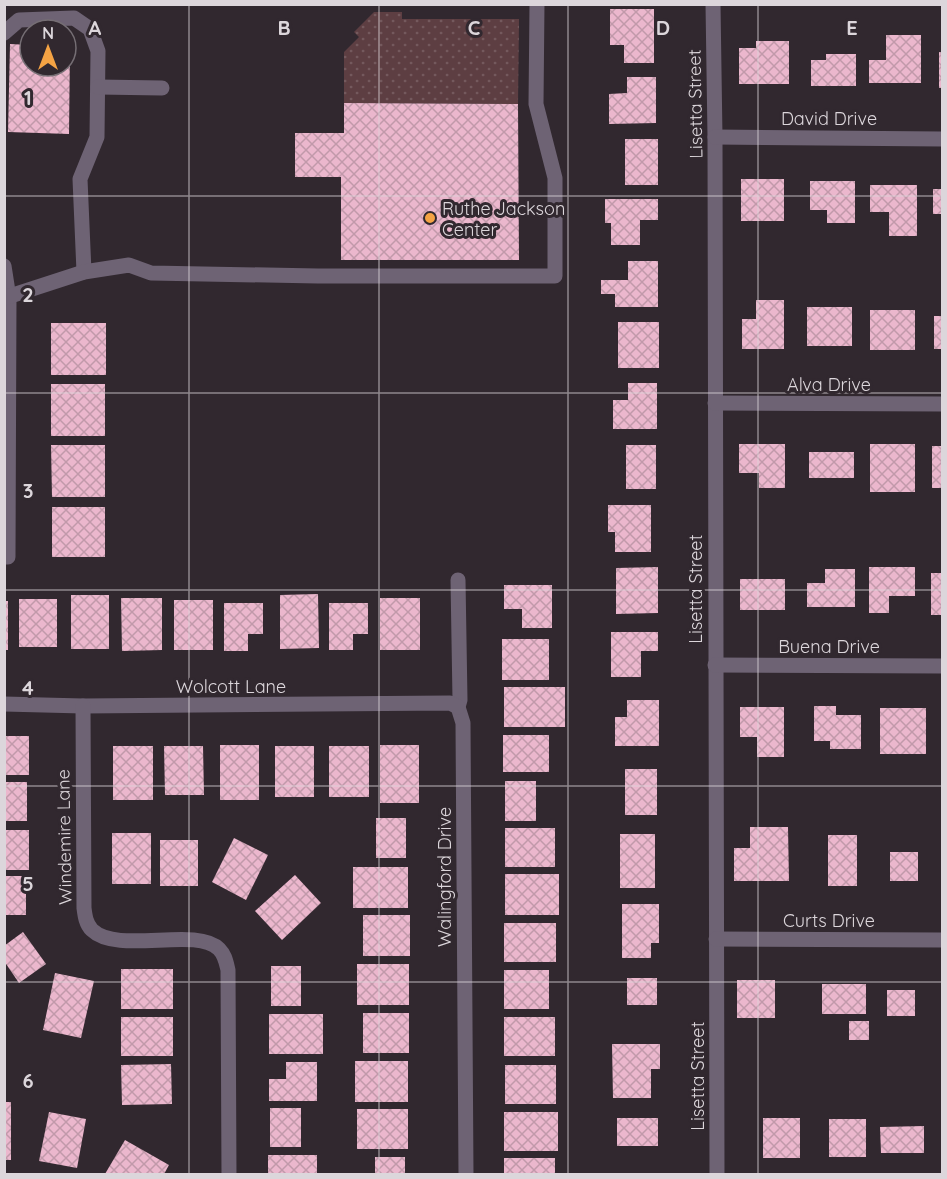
<svg xmlns="http://www.w3.org/2000/svg" width="947" height="1179" font-family="Quicksand,sans-serif">
<style>
.garden{fill:url(#garden-dots)}
.building{fill:url(#building-cross-hatch)}
.lines{fill:none;stroke-linecap:round;stroke-linejoin:round}
.minor{stroke:#6e6374;stroke-width:15}
.grid{fill:none;stroke:#dcd6db;stroke-width:1.5;stroke-opacity:0.55}
.poi-dot{fill:#f4a344;stroke:#31282f;stroke-width:2}
.labels{text-anchor:middle;dominant-baseline:central;stroke-width:6;stroke-linejoin:round;paint-order:stroke}
.street-label{font-size:18px;fill:#dcd6db;stroke:#31282f}
.poi-label{font-size:18px;fill:#dcd6db;stroke:#31282f;text-anchor:start}
.grid-label{font-size:20px;text-anchor:middle;font-weight:bold;fill:#dcd6db;stroke:#31282f;stroke-width:6;stroke-linejoin:round;paint-order:stroke}
</style>
<defs>
<pattern id="garden-dots" width="8" height="8" patternUnits="userSpaceOnUse" patternTransform="scale(1.5)"><rect width="8" height="8" fill="#5d3e42"/><path d="M2 2h.1M6 6h.1" fill="none" stroke="#74595d" stroke-width="1.8" stroke-linecap="round"/></pattern>
<pattern id="building-cross-hatch" width="8" height="8" patternUnits="userSpaceOnUse" patternTransform="scale(1.5)"><rect width="8" height="8" fill="#ebb7cd"/><path d="M0 0l8 8M0 8l8-8" fill="none" stroke="#c199aa"/></pattern>
</defs>
<rect width="100%" height="100%" fill="#31282f"/>
<path class="garden" d="M374 12H402V19H519L518 104 344 103V52L359 37 354 32Z"/>
<g class="building">
<path d="M610 9H654V63H624V45H610Z"/>
<path d="M886 35H921V83H869V60H886Z"/>
<path d="M756 41H789V84H739V48H756Z"/>
<path d="M10 44 30 45V66H66V46H70L69 134 8 132Z"/>
<rect x="939" y="52" width="3" height="36"/>
<path d="M826 54H856V86H811V60H826Z"/>
<path d="M627 77H656V123L609 124V94L627 93Z"/>
<path d="M344 103 518 104 519 260H341V177H295V133H344Z"/>
<rect x="625" y="139" width="33" height="46"/>
<rect x="741" y="179" width="43" height="42"/>
<path d="M810 181H855V223H827V210H810Z"/>
<path d="M870 185H917V236H889V212H870Z"/>
<rect x="933" y="189" width="9" height="25"/>
<path d="M605 199H658V220H640V245H611V223H605Z"/>
<path d="M628 261H658V307H615V294H601V280H628Z"/>
<path d="M756 300H784V349H742V319H756Z"/>
<rect x="807" y="307" width="45" height="39"/>
<rect x="870" y="310" width="45" height="40"/>
<rect x="934" y="316" width="8" height="33"/>
<rect x="618" y="322" width="41" height="46"/>
<rect x="51" y="323" width="55" height="52"/>
<path d="M628 383H657V429H613V400H628Z"/>
<rect x="51" y="384" width="54" height="52"/>
<path d="M739 444H785V488H759V473H739Z"/>
<rect x="870" y="444" width="45" height="48"/>
<path d="M51 445H105V497H52Z"/>
<rect x="626" y="445" width="30" height="44"/>
<rect x="932" y="446" width="10" height="42"/>
<rect x="809" y="452" width="45" height="26"/>
<path d="M608 505H651V552H615V532H608Z"/>
<rect x="52" y="507" width="53" height="50"/>
<path d="M658 567V613L616 614V568Z"/>
<path d="M869 567H915V596H889V613H869Z"/>
<path d="M825 569H855V607H807V583H825Z"/>
<rect x="931" y="573" width="11" height="42"/>
<rect x="740" y="579" width="45" height="31"/>
<path d="M504 585H552V628H522V609H504Z"/>
<path d="M318 594 319 648 280 649V595Z"/>
<rect x="71" y="595" width="38" height="54"/>
<path d="M121 598H162V650L122 651Z"/>
<rect x="380" y="598" width="40" height="52"/>
<rect x="19" y="599" width="38" height="48"/>
<rect x="174" y="600" width="39" height="50"/>
<rect x="4" y="601" width="4" height="49"/>
<path d="M224 603H263V634H248V651H224Z"/>
<path d="M329 603H368V634H353V650H329Z"/>
<path d="M611 632H658V651H641V677H611Z"/>
<rect x="502" y="639" width="47" height="41"/>
<rect x="504" y="687" width="61" height="40"/>
<path d="M627 700H659V746H615V717H627Z"/>
<path d="M814 706H836V715H861V749H830V741H814Z"/>
<path d="M740 707H784V757H757V737H740Z"/>
<rect x="880" y="708" width="46" height="46"/>
<rect x="503" y="735" width="46" height="37"/>
<rect x="5" y="736" width="24" height="39"/>
<rect x="220" y="745" width="39" height="55"/>
<rect x="380" y="745" width="39" height="58"/>
<rect x="113" y="746" width="40" height="54"/>
<path d="M164 746H203L204 795H165Z"/>
<rect x="275" y="746" width="39" height="51"/>
<rect x="329" y="746" width="40" height="51"/>
<rect x="625" y="769" width="32" height="46"/>
<rect x="505" y="781" width="31" height="40"/>
<rect x="4" y="782" width="23" height="39"/>
<rect x="376" y="818" width="30" height="40"/>
<path d="M750 827H788L789 881H734V848H750Z"/>
<rect x="505" y="828" width="50" height="39"/>
<rect x="4" y="830" width="25" height="40"/>
<rect x="112" y="833" width="39" height="51"/>
<rect x="620" y="834" width="35" height="54"/>
<rect x="828" y="835" width="29" height="51"/>
<path d="M234 838 268 855 246 900 212 882Z"/>
<rect x="160" y="840" width="38" height="46"/>
<rect x="890" y="852" width="28" height="29"/>
<rect x="353" y="867" width="55" height="41"/>
<rect x="505" y="874" width="54" height="41"/>
<path d="M295 875 321 903 282 940 255 911Z"/>
<rect x="4" y="876" width="22" height="39"/>
<path d="M622 904H659V943H651V958H622Z"/>
<rect x="363" y="915" width="47" height="41"/>
<rect x="504" y="923" width="52" height="39"/>
<path d="M23 932 46 964 19 983 4 961V946Z"/>
<rect x="357" y="964" width="52" height="41"/>
<rect x="271" y="966" width="30" height="40"/>
<rect x="121" y="969" width="52" height="40"/>
<rect x="504" y="970" width="45" height="39"/>
<path d="M55 973 94 981 81 1038 43 1030Z"/>
<rect x="627" y="978" width="30" height="27"/>
<rect x="737" y="980" width="38" height="38"/>
<rect x="822" y="984" width="44" height="30"/>
<rect x="887" y="990" width="28" height="26"/>
<rect x="363" y="1013" width="46" height="40"/>
<rect x="269" y="1014" width="54" height="40"/>
<rect x="121" y="1017" width="52" height="39"/>
<rect x="504" y="1017" width="51" height="39"/>
<rect x="849" y="1021" width="20" height="19"/>
<path d="M612 1044H660V1069H651V1098H613Z"/>
<rect x="355" y="1061" width="53" height="41"/>
<path d="M286 1062H317V1101H269V1079H286Z"/>
<path d="M171 1064 172 1104 122 1105 121 1065Z"/>
<rect x="505" y="1065" width="51" height="39"/>
<rect x="4" y="1102" width="7" height="58"/>
<rect x="270" y="1108" width="31" height="39"/>
<rect x="357" y="1109" width="51" height="40"/>
<path d="M49 1112 86 1119 77 1168 39 1161Z"/>
<rect x="504" y="1112" width="54" height="39"/>
<rect x="617" y="1118" width="41" height="28"/>
<rect x="763" y="1118" width="37" height="40"/>
<rect x="829" y="1119" width="37" height="38"/>
<path d="M924 1126V1153H881L880 1127Z"/>
<path d="M125 1140 169 1165 164 1174H105Z"/>
<rect x="268" y="1155" width="49" height="19"/>
<rect x="375" y="1157" width="30" height="17"/>
<rect x="504" y="1158" width="51" height="16"/>
</g>
<g class="lines">
<g class="minor">
<path d="M713 4 715 137 717 1174"/>
<path d="M4 33 19 20 74 18 90 29 98 51 97 137 80 179 84 272"/>
<path d="M98 87 162 88"/>
<path d="M715 137 942 139"/>
<path d="M4 266 9 298 8 557H4"/>
<path d="M4 298 84 272 129 265 151 273 318 276H555V178L536 104 537 4"/>
<path d="M715 403 942 404"/>
<path d="M458 580 460 700 458 707 463 723 466 1174"/>
<path d="M715 665 942 666"/>
<path d="M4 704 83 706 450 703 458 707"/>
<path d="M83 706 84 908C85 916 86 924 92 930 118 955 196 926 219 949 225 955 226 962 228 970L229 1174"/>
<path d="M716 939 942 940"/>
</g>
</g>
<path class="grid" d="M189 4V1174M379 4V1174M568 4V1174M758 4V1174M4 196H942M4 393H942M4 590H942M4 786H942M4 982H942"/>
<circle class="poi-dot" cx="430" cy="218" r="6"/>
<g class="labels">
<g class="street-label">
<text transform="translate(695 104) rotate(-91)">Lisetta Street</text>
<text x="829" y="118">David Drive</text>
<text x="829" y="384">Alva Drive</text>
<text transform="translate(695 589) rotate(-90)">Lisetta Street</text>
<text x="829" y="646">Buena Drive</text>
<text x="231" y="686">Wolcott Lane</text>
<text transform="translate(64 837) rotate(-91)">Windemire Lane</text>
<text transform="translate(444 877) rotate(-90)">Walingford Drive</text>
<text x="829" y="920">Curts Drive</text>
<text transform="translate(697 1076) rotate(-90)">Lisetta Street</text>
</g>
<g class="poi-label">
<text x="442" y="208">Ruthe Jackson<tspan x="442" dy="21">Center</tspan></text>
</g>
</g>
<g class="grid-label">
<text x="95" y="35">A</text>
<text x="284" y="35">B</text>
<text x="474" y="35">C</text>
<text x="663" y="35">D</text>
<text x="852" y="35">E</text>
<text x="28" y="105">1</text>
<text x="28" y="302">2</text>
<text x="28" y="498">3</text>
<text x="28" y="695">4</text>
<text x="28" y="891">5</text>
<text x="28" y="1088">6</text>
</g>
<rect width="947" height="1179" fill="none" stroke="#dcd6db" stroke-width="12"/>
<g transform="translate(48 48)"><circle r="28" fill="#31282f" stroke="#756e74" stroke-width="1.5"/>
<path d="M0-4.5L10 22L0 15L-10 22Z" fill="#f4a344"/>
<text y="-9" font-size="16" font-weight="bold" text-anchor="middle" fill="#dcd6db">N</text>
</g>
</svg>
